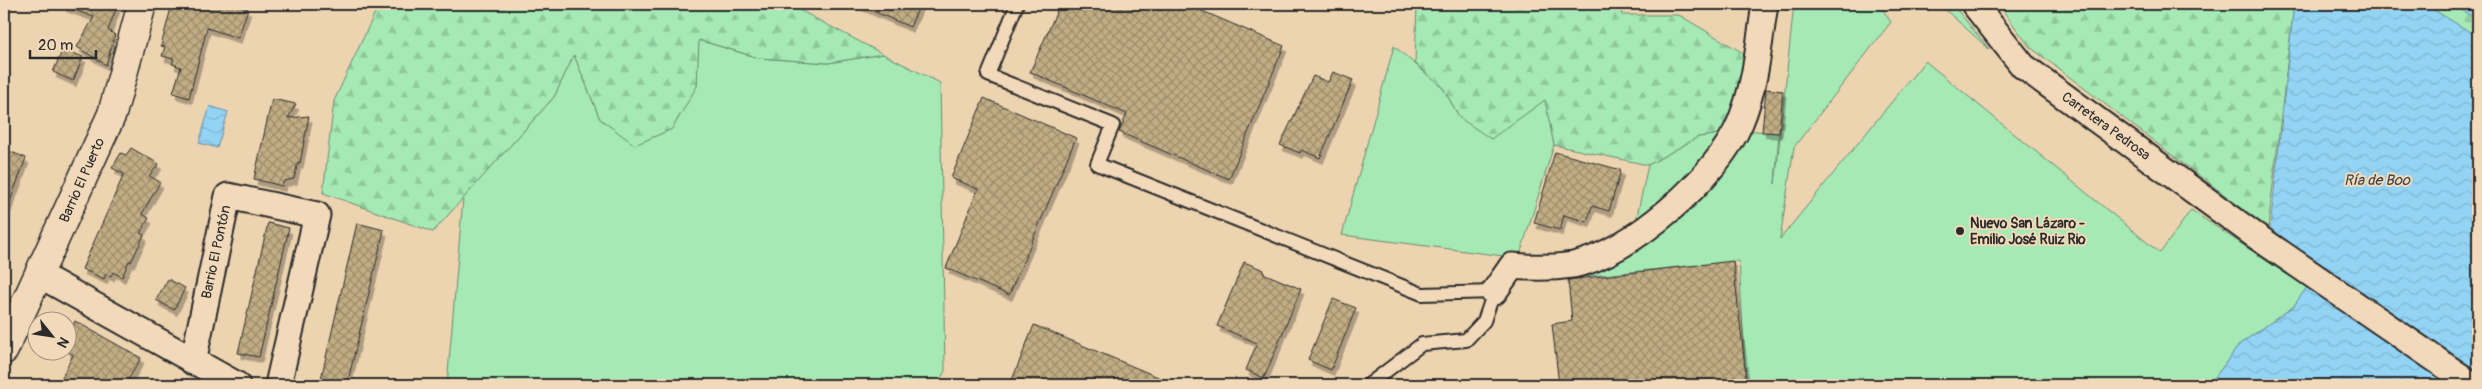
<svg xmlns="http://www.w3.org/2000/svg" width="2482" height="389" font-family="Pangolin,sans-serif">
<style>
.green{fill:#a5e9b4;stroke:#688a70}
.forest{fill:url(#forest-firs);stroke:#688a70}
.water{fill:url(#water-waves);stroke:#6990a4}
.building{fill:url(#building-cross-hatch);stroke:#2b2b2b;filter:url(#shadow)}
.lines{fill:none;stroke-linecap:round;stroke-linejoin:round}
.lane-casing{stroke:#2b2b2b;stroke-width:16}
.street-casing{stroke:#2b2b2b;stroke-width:29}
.primary-casing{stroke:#2b2b2b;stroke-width:31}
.lane{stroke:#f2d9ba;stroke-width:12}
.street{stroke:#f2d9ba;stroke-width:25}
.primary{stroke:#f2d9ba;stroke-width:28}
.poi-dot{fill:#2b2b2b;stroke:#f2d9ba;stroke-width:2}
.labels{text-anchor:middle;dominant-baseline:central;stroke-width:4;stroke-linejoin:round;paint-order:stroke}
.street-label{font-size:14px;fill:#2b2b2b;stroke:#f2d9ba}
.poi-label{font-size:14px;font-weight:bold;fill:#2b2b2b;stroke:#f2d9ba;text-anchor:start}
.water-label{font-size:15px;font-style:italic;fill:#3b4449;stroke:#f2d9ba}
</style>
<defs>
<pattern id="forest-firs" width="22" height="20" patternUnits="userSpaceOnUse" patternTransform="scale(1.25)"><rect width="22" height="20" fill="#a5e9b4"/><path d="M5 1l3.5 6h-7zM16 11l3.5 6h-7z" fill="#8ec89b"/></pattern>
<pattern id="water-waves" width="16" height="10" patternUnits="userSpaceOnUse" patternTransform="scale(1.25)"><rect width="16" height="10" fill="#93d4f5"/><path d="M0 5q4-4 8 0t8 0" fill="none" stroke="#7fb6d2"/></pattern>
<pattern id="building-cross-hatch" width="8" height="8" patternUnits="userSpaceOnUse" patternTransform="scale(1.25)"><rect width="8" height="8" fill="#c1ad84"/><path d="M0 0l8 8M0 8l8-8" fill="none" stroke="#9d8d6c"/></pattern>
<filter id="shadow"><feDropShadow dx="3" dy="5.5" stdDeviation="0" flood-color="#0004"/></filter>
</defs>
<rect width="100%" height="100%" fill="#edd4b0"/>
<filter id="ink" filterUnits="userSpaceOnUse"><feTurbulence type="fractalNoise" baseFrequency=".02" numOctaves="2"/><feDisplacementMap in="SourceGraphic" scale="10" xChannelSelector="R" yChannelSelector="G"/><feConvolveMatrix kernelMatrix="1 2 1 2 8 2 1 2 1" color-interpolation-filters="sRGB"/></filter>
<g filter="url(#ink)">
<g class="green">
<path d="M1794 4H1879L1891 22 1794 147 1780 239 1925 61 2160 253 2191 210 2307 288 2293 307 2240 344 2209 385H1746L1739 261 1562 279 1623 258 1659 228 1744 130 1779 133 1775 184Z"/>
<path d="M1939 4H1952L1990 50Z"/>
<path d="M698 40 759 58 828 63 883 54 940 83 945 371 937 385H447L463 198 554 97 574 54 600 119 697 86Z"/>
<path d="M1394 46 1443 88 1460 118 1546 100 1554 145 1519 258 1342 235Z"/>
<path d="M1720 134 1696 175 1634 230 1648 165 1698 137Z"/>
</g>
<g class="forest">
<path d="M379 4H788L883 54 828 63 759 58 699 40 697 86 672 129 635 145 600 119 574 55 554 97 433 232 323 193 334 101Z"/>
<path d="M1417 4H1619L1622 15H1679L1745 54 1743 94 1720 134 1698 137 1648 165 1554 145 1545 100 1491 139 1460 118 1443 88 1415 63Z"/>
<path d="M1998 4H2294L2268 228 2030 47Z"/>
<path d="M2424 4H2453L2478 21V37Z"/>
</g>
<g class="water">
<path d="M2294 4H2424L2478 37V370L2463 385H2209L2240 344 2293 307 2321 267 2270 229Z"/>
<path d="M2453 4H2478V21Z"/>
<path d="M210 106 228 112 217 148 199 143Z"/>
</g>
<g class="building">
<path d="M64 4H118L108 30 115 35 106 65 77 47 94 17 63 6Z"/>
<path d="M172 4H233L248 9 238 38 207 28 189 98 173 93 181 67 172 64 174 59 162 56 165 47 161 46Z"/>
<path d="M857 4H920L910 27Z"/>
<path d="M1060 4H1186L1284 46 1229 179 1119 132 1127 114 1030 72Z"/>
<path d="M63 49 83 57 73 81 53 72Z"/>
<path d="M1333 72 1353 80 1320 158 1302 150 1300 153 1280 145 1313 76 1328 82Z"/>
<path d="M1766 89 1783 91 1779 133 1762 132Z"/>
<path d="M984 98 1076 138 1009 295 946 268 978 189 951 178Z"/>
<path d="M272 99 296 104 288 118 309 116 300 163 298 162 294 179 284 181 282 186 254 179Z"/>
<path d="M131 148 159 164 149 176 160 182 142 214 149 218 140 233 144 235 131 262 129 261 122 277 113 272 111 276 106 274 104 279 82 269 124 174 112 168 121 153 126 155Z"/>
<path d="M4 149 26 158 6 212H4Z"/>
<path d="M1555 152 1621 170 1609 211 1592 206 1587 222 1564 215 1560 230 1534 223Z"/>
<path d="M268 223 289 228 259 357 238 353Z"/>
<path d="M357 223 384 230 347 385H329L320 383Z"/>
<path d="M1733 261 1747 385H1559L1552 324 1572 321 1568 280Z"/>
<path d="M1244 262 1264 270 1263 273 1301 289 1264 378 1246 370 1257 343 1217 326Z"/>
<path d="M168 279 185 288 174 310 156 300Z"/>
<path d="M1333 299 1356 308 1331 370 1308 360Z"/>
<path d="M75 321 141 358 125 385H58L73 355 68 352V335Z"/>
<path d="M1034 325 1177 385H1010Z"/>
</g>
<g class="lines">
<g class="lane-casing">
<path id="lane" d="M1017 4 988 75 1113 125 1097 164 1422 294 1494 292 1484 321 1466 340 1422 344 1368 385"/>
</g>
<g class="street-casing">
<g id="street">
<path d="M1974 4 2023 66 2253 234 2473 385"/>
<path d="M38 274 237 385"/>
<path d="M1494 292 1512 266C1533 268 1553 268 1573 265 1630 254 1718 176 1740 123 1756 85 1759 43 1765 4"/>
<path d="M193 362 228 196 317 215 278 385"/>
</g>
</g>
<g class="primary-casing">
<path id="primary" d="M4 350 112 114 142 4"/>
</g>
<use href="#lane" class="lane"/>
<use href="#street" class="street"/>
<use href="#primary" class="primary"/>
</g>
</g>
<circle class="poi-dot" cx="1960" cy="231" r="5"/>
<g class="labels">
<g class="street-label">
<text transform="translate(2106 126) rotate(36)">Carretera Pedrosa</text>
<text transform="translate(82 180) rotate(-66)">Barrio El Puerto</text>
<text transform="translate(216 252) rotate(-78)">Barrio El Pontón</text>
</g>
<g class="poi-label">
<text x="1970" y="223">Nuevo San Lázaro -<tspan x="1970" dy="16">Emilio José Ruiz Rio</tspan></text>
</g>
<g class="water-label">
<text x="2377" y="180">Ría de Boo</text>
</g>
</g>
<rect width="2482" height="389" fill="none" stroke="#f2d9ba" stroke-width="20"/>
<rect x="10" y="10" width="2462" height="369" fill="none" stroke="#2b2b2b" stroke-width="2" filter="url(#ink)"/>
<g transform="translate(52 336) rotate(120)"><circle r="24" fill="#f2d9ba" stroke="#a29381"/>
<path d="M0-4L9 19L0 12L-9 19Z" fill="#2b2b2b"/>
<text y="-8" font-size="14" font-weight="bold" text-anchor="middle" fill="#2b2b2b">N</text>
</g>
<path d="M30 50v8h66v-8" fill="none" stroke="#2b2b2b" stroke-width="2.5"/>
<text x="38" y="50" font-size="15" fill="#2b2b2b" stroke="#f2d9ba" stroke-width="4" paint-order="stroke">20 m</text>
</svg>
